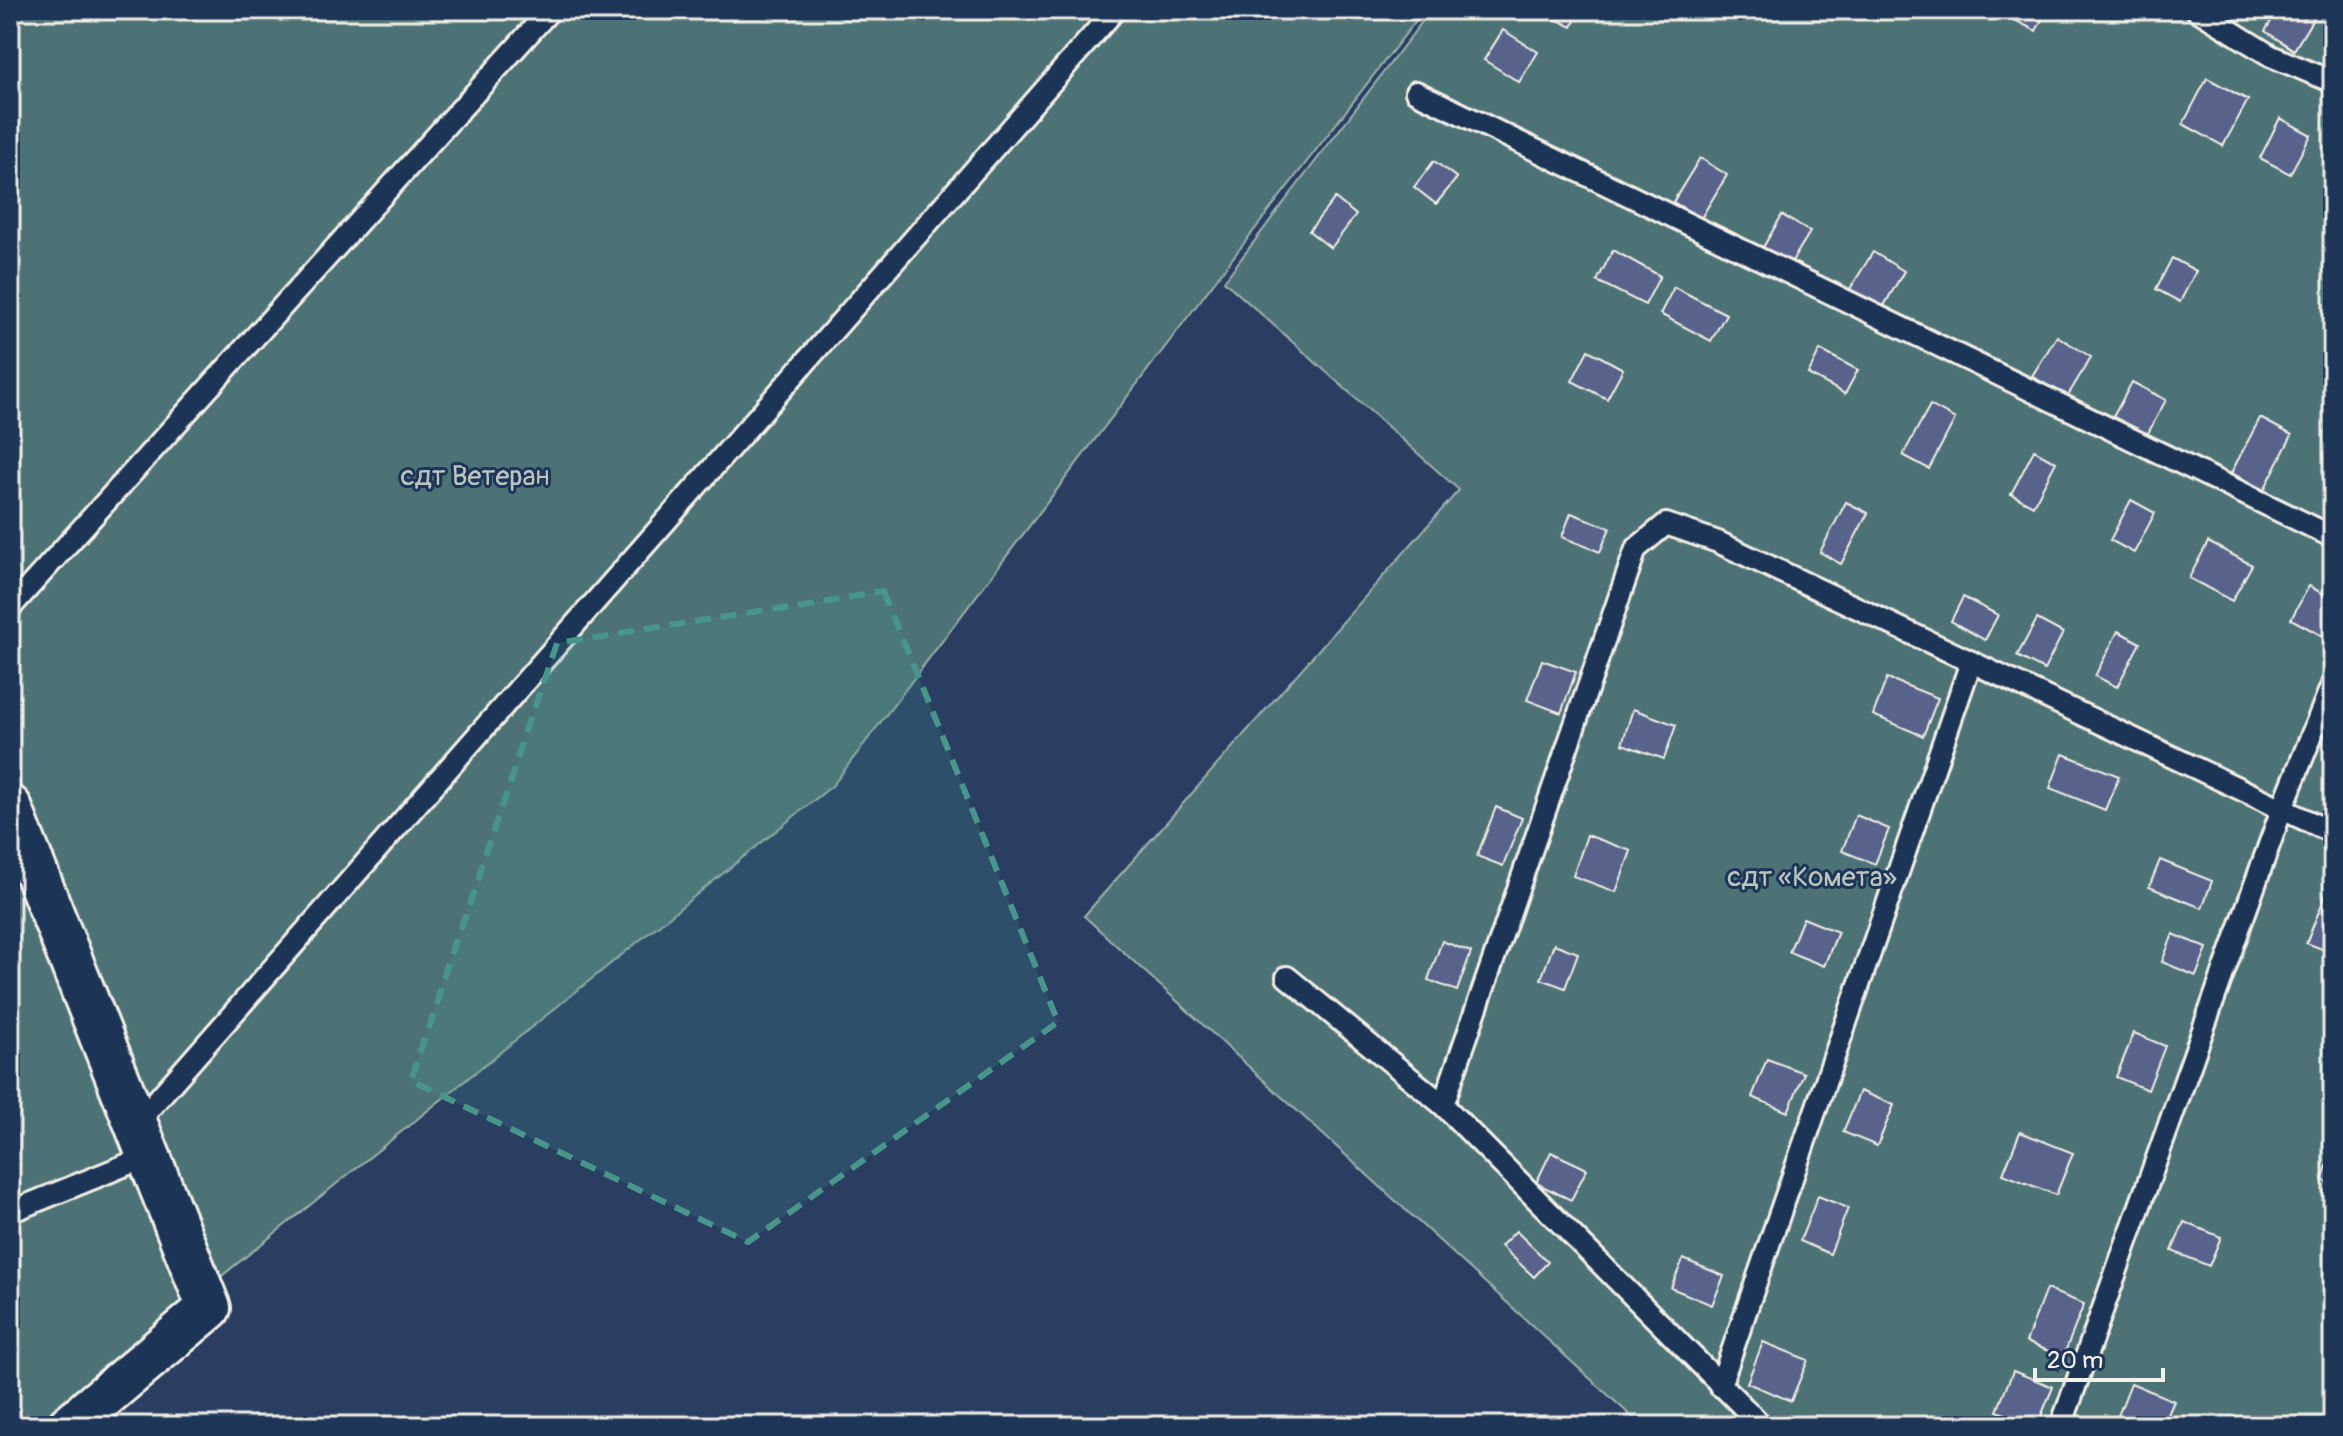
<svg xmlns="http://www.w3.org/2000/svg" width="2343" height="1436" font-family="Pangolin,sans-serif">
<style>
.green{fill:#4d7274;stroke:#a0b2ae;stroke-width:2}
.building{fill:#58648b;stroke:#f4f1e8;stroke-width:2}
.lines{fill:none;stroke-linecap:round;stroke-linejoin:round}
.lane-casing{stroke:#f4f1e8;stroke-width:26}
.street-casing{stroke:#f4f1e8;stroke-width:48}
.lane{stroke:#1d3557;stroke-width:20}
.street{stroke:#1d3557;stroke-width:42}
.marked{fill:#48958c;fill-opacity:0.2;stroke:#48958c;stroke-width:6;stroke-dasharray:16 10;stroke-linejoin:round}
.labels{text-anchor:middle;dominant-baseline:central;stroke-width:6;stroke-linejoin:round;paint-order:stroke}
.park-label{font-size:28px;fill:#bac5bf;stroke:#1d3557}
</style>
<rect width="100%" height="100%" fill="#293e61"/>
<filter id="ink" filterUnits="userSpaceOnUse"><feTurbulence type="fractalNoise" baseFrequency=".0125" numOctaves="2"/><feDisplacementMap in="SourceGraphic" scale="16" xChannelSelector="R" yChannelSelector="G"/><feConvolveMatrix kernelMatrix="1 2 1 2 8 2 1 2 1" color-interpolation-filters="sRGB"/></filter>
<g filter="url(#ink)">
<g class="green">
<path d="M10 10H1424L1228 264 833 785 35 1426H10Z"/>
<path d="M1431 10H2333V1426H1642L1084 916 1459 490 1224 281Z"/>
</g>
<g class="building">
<path d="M1538 10H1580L1572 27Z"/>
<path d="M2000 10H2047L2036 31 1999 12Z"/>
<path d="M2278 10H2309L2316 14 2294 50 2265 31Z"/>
<path d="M1503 30 1538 52 1519 82 1484 60Z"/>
<path d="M2207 78 2248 100 2223 146 2183 124Z"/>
<path d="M2280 118 2311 135 2290 174 2260 158Z"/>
<path d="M1700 158 1727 175 1701 218 1673 202Z"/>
<path d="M1434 161 1457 178 1436 204 1414 187Z"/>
<path d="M1335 198 1356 215 1331 248 1309 231Z"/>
<path d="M1782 215 1810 232 1789 266 1762 249Z"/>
<path d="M1613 250 1660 276 1645 305 1597 281Z"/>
<path d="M1873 252 1904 271 1882 309 1850 289Z"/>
<path d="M2172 258 2196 271 2180 302 2156 289Z"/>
<path d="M1674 287 1726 314 1711 341 1660 314Z"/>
<path d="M2057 336 2091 357 2067 397 2032 376Z"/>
<path d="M1588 350 1623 369 1607 399 1572 381Z"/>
<path d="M1820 350 1858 370 1845 394 1808 374Z"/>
<path d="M2132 382 2166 400 2147 435 2113 417Z"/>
<path d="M1930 405 1955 419 1929 469 1903 455Z"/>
<path d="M2260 418 2292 435 2264 490 2231 473Z"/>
<path d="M2034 450 2056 462 2033 506 2011 494Z"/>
<path d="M2131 500 2155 513 2134 553 2110 540Z"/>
<path d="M1846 502 1868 513 1841 564 1820 552Z"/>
<path d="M1571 513 1610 528 1600 552 1562 537Z"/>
<path d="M2208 542 2252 565 2232 601 2189 578Z"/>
<path d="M2309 586 2333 599V629L2328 639 2291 619Z"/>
<path d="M1963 597 1998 615 1985 640 1951 621Z"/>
<path d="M2037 619 2063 633 2044 670 2017 656Z"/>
<path d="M2118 631 2140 643 2117 687 2095 676Z"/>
<path d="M1542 660 1576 672 1561 713 1527 700Z"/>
<path d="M1887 678 1938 698 1923 736 1873 715Z"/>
<path d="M1633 709 1676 725 1664 759 1622 744Z"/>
<path d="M2063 754 2119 776 2105 810 2050 788Z"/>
<path d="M1496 807 1522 818 1503 866 1477 856Z"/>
<path d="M1856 815 1889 829 1875 864 1842 851Z"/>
<path d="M1587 835 1631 851 1616 892 1573 876Z"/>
<path d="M2160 860 2212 881 2202 908 2149 887Z"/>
<path d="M2326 894 2333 897V953L2306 943Z"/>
<path d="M1803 918 1838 932 1824 966 1789 952Z"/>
<path d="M2173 934 2207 948 2196 976 2162 962Z"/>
<path d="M1442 941 1471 952 1457 991 1428 980Z"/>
<path d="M1554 944 1578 953 1565 988 1541 979Z"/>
<path d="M2134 1033 2165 1046 2148 1090 2116 1077Z"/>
<path d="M1767 1059 1804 1073 1788 1112 1752 1097Z"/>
<path d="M1860 1091 1894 1105 1877 1146 1843 1132Z"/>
<path d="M2020 1132 2073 1153 2056 1195 2003 1174Z"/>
<path d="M1551 1152 1587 1169 1571 1200 1536 1183Z"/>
<path d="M2330 1157 2333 1158V1184L2322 1180Z"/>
<path d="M1818 1196 1848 1208 1830 1254 1800 1241Z"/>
<path d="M2184 1222 2221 1237 2209 1266 2172 1251Z"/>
<path d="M1516 1231 1548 1262 1534 1277 1501 1246Z"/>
<path d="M1683 1259 1724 1276 1712 1305 1671 1288Z"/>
<path d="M2046 1289 2084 1304 2063 1357 2026 1342Z"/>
<path d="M1763 1342 1808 1360 1791 1401 1747 1383Z"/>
<path d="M2013 1371 2053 1387 2037 1426 1997 1411Z"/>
<path d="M2131 1383 2174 1401 2163 1426H2114Z"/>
</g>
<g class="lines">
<g class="lane-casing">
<g id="lane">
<path d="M2197 10 2271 56 2333 82"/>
<path d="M1416 92 2333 537"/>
<path d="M10 608 550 10"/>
<path d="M1287 977 1443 1105 1762 1426"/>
<path d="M1443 1105 1636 549 1666 524 1718 542 2333 833"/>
<path d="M136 1124 1115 10"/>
<path d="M10 1212 148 1156"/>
<path d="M1720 1386 1971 662"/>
<path d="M2061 1426 2282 809 2333 682"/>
</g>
</g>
<g class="street-casing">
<path id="street" d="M10 807 209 1308 69 1426"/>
</g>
<use href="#lane" class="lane"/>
<use href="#street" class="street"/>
</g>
</g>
<path class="marked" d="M884 591 1058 1022 748 1242 411 1081 557 643Z"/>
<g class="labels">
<g class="park-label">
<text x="475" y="476">сдт Ветеран</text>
<text x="1812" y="877">сдт «Комета»</text>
</g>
</g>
<rect width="2343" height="1436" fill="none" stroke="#1d3557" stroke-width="40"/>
<rect x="20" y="20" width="2303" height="1396" fill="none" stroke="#f4f1e8" stroke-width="3" filter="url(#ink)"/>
<path d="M2035 1368v12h128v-12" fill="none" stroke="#f4f1e8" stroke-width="4"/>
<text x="2047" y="1368" font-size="24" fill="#f4f1e8" stroke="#1d3557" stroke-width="6" paint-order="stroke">20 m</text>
</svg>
